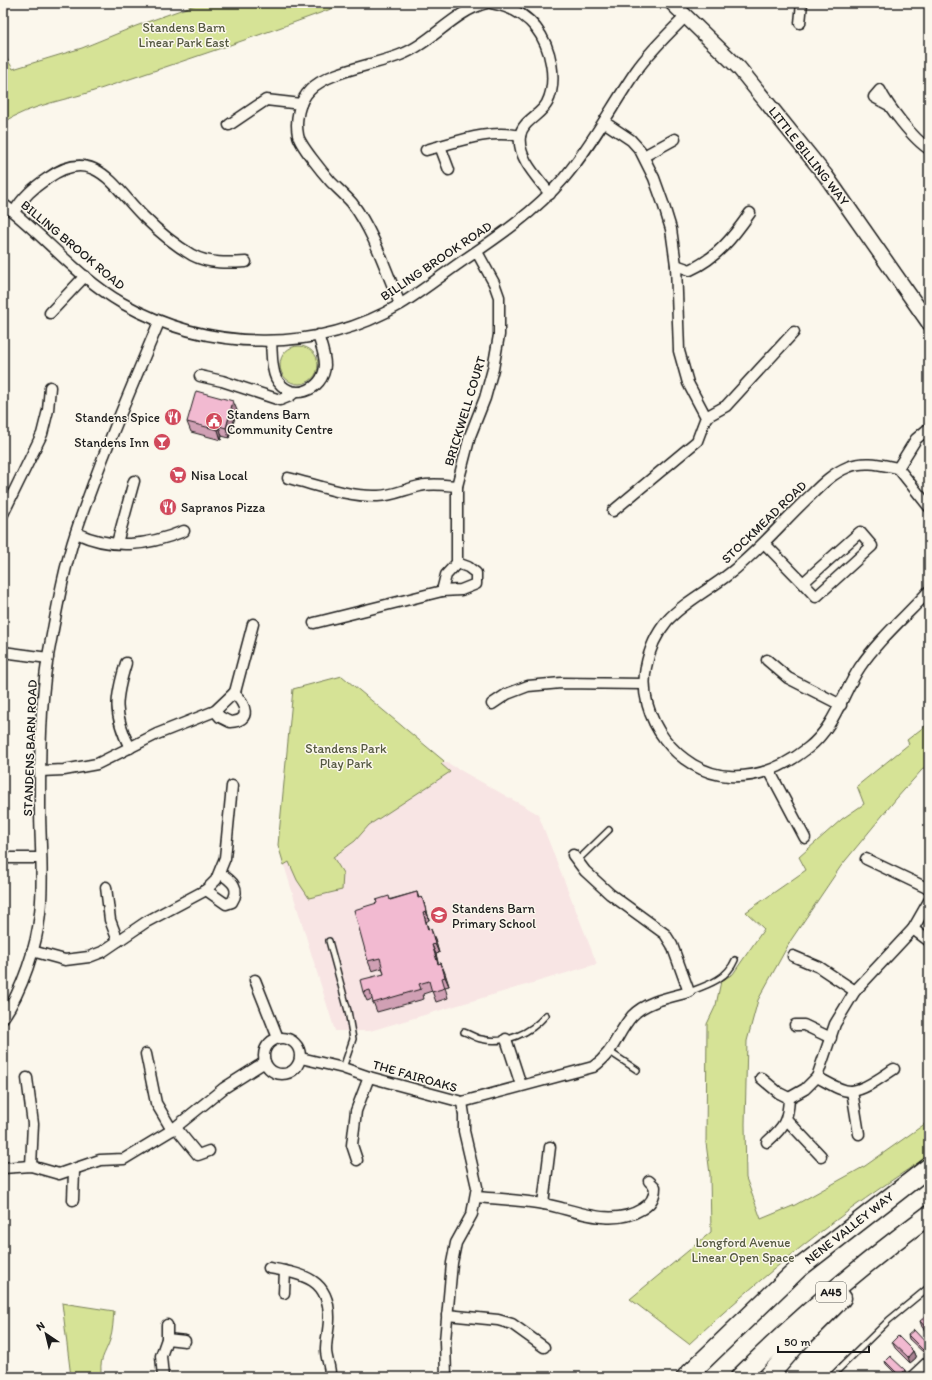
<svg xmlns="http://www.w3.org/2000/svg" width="932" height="1380" font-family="Itim,sans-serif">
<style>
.built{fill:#f8e5e4}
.green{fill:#d6e396;stroke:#798059}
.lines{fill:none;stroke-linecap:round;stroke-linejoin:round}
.lane-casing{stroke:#1c1c1c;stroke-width:8}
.street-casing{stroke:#1c1c1c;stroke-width:13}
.secondary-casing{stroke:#1c1c1c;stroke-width:17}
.highway-casing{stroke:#1c1c1c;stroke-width:21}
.lane{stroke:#fbf7ec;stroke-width:5}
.street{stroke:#fbf7ec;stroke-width:10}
.secondary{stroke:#fbf7ec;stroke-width:14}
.highway{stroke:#fbf7ec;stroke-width:18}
.wall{fill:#d0a0b4;stroke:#1c1c1c}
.shaded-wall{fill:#a98292;stroke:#1c1c1c}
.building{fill:#f2bad1;stroke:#1c1c1c}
.labels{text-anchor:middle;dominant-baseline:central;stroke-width:3;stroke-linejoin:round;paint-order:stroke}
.shield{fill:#fbf7ec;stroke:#5f5e5a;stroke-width:1}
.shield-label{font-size:12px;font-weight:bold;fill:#1c1c1c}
.park-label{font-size:13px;fill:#545841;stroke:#fbf7ec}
.street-label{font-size:13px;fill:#1c1c1c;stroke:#fbf7ec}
.poi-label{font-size:13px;fill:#1c1c1c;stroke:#fbf7ec;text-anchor:start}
</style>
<rect width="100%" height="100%" fill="#fbf7ec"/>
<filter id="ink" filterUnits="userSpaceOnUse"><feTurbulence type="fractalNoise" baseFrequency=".025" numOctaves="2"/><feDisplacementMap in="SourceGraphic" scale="8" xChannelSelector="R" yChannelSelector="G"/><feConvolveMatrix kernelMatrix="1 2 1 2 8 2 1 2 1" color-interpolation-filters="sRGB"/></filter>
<g filter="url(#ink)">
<path class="built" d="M444 761 538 814 597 964 370 1031H335L284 865Z"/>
<g class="green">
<path d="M200 3H347C265 34 183 61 100 89 69 100 31 104 3 123V52L13 69 82 48 136 26Z"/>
<circle cx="299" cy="365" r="19"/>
<path d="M342 676 444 761 441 764 450 772 369 825 355 841 333 857 343 873 342 890 309 898 297 880 289 862 284 865 278 845 293 689Z"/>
<path d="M929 723V762L896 799 841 866 791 940 758 1000 747 1041 745 1124 746 1178 761 1219 795 1205 865 1166 929 1121V1156C843 1210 763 1275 689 1344L630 1299 711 1232 710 1174 706 1143 707 1024 716 1005 721 981 733 974 764 929 746 912 806 870 799 857 842 819 864 804 857 786 909 744 907 740Z"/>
<path d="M62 1303 114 1311C113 1321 113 1331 110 1340 105 1355 98 1360 102 1377H71Z"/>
</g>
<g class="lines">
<g class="lane-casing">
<g id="lane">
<path d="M577 861 609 830"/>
<path d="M329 941 348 1011 353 1039 343 1068"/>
<path d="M689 992C708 985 727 979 735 960"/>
<path d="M464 1032C470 1034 475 1038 481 1039 505 1045 531 1033 546 1015"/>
<path d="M610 1052 637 1070"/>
<path d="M831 1377 889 1320 929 1287"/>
</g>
</g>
<g class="street-casing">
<g id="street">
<path d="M491 3C508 6 525 14 536 28 551 47 558 81 547 103 540 116 522 121 520 136 517 158 538 178 550 194"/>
<path d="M800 23 802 3"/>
<path d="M887 104 874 97 880 90C888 106 913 139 929 149"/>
<path d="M604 122 631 140 640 150 654 178 663 203 671 229 676 265 679 351 688 383 706 417 697 441 613 511"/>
<path d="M229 125 266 100 301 104"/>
<path d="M440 146 449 170"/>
<path d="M426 150C457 142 487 129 520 136"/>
<path d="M644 156 675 139"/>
<path d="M3 204C43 234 78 278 122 303 207 351 315 355 401 304 422 291 441 276 461 262 498 237 535 212 564 178 592 145 612 106 636 71 650 51 668 34 685 17"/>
<path d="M14 212C23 197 33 188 48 178 95 144 115 189 144 217 158 231 175 245 192 255 209 264 228 263 246 262"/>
<path d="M676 265 690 270C717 258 734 236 750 213"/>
<path d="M400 304C386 271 374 232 352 203 346 196 338 189 331 182 324 174 299 144 298 135 295 120 299 101 310 90 328 71 375 65 400 55 432 43 454 11 487 3"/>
<path d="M50 313 85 276"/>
<path d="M271 341C272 352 271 368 276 378 289 403 324 392 325 365 325 355 321 345 318 335"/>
<path d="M200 376 222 381 280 400 290 396 295 392"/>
<path d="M706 417 726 406 794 332"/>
<path d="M929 428 916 439 898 468 929 507"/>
<path d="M898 468C882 465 864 460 848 467 833 473 822 484 811 495 783 521 759 551 729 574 709 590 684 602 667 621 656 634 649 651 646 667 636 717 678 773 729 776 759 778 784 767 808 748 835 727 842 694 860 667 879 639 906 616 929 591"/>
<path d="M288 478C317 485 348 497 378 496 393 496 405 489 420 486 432 483 444 485 457 486"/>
<path d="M3 514 42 434 48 410 50 387"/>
<path d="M76 533C113 550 147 546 184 531"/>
<path d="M117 543 134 481"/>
<path d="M764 543 803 583 860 532 872 546 816 597 803 583"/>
<path d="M442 591 461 590 476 584V573L468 567 457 563"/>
<path d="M314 623 442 591 446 575 457 563V486L470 436 485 398 493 369 499 335V297L494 283 477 252"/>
<path d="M3 652 48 658"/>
<path d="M767 660 788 678 841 705"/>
<path d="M126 663C115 699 113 714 130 748"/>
<path d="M492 704 507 694 528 686 561 683 644 684"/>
<path d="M215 711 220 717 230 722C253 721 245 704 234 693"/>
<path d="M40 771 64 770 97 764 157 734 215 711 235 692 253 624"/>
<path d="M770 772 805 838"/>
<path d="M3 858H40"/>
<path d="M866 859 929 889"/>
<path d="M106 887 110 920 118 941"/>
<path d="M206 890 226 904 232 902C241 888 232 881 220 873"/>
<path d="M913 929 929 941"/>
<path d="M32 951 65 960 89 957 102 952 146 922 206 890 216 880 225 858 232 786"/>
<path d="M793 956 819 967 855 991"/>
<path d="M255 980 278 1038"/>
<path d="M3 1018C22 991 37 946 40 913 44 879 40 842 40 808 40 757 40 705 48 656 56 614 63 571 76 532 100 460 130 391 159 322"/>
<path d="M795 1025H804L831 1038"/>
<circle cx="282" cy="1056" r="18"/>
<path d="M506 1039 521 1085"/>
<path d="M146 1054 156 1103 172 1130"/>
<path d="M301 1058 343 1068 369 1077 462 1102 593 1067C614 1053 617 1033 632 1016 646 1001 671 997 689 992L672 945 665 934 610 894 585 871 573 855"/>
<path d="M817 1077C827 1082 841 1092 852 1091 865 1090 883 1076 894 1069"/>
<path d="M27 1078 33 1124 31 1166"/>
<path d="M761 1078 779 1093 789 1098"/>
<path d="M852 1091 859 1134"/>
<path d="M787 1120 821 1156"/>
<path d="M176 1128 198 1155 209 1151"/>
<path d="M767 1142C784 1127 788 1121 789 1098L805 1089 817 1077 835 1024 855 991 913 929 929 901"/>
<path d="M357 1160 352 1145 356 1111 369 1077"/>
<path d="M3 1168 31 1166 59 1174 100 1160 124 1159 172 1130 224 1088 265 1062"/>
<path d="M476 1197C499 1199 522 1200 544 1204 576 1210 611 1228 642 1209 651 1204 655 1197 655 1187L649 1181"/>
<path d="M73 1200 74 1171"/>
<path d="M543 1204 550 1147"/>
<path d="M269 1268C302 1274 330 1278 329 1319 329 1329 326 1339 326 1350 326 1359 331 1368 330 1377"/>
<path d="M284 1293 285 1271"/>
<path d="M447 1315 498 1320 512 1324 544 1347"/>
<path d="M167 1339 185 1341"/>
<path d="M163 1377 161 1356 167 1339V1325"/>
<path d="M446 1377 445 1341 452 1263 456 1243 472 1214 477 1187 464 1131V1115L462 1102"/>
<path d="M912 1377 929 1361"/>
</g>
</g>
<g class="secondary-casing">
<path id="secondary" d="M672 3 739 68 826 176 929 323"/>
</g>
<g class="highway-casing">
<g id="highway">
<path d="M686 1377 798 1269 929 1167"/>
<path d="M740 1377C799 1318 862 1265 929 1215"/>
<path d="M768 1377 800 1340 842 1298"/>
</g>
</g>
<use href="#lane" class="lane"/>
<use href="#street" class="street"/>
<use href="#secondary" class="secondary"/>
<use href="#highway" class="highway"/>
</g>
<g class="wall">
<path d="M237 410 229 438 222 436 221 440 191 432 187 422Z"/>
<path d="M417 892 419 898 422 897 426 907 429 920 426 922 429 930 435 939 439 953 436 954 438 964 441 963 449 986 445 987 448 998 436 1002 432 991 423 994 424 999 377 1012 372 999 367 1001 363 992 384 974 382 968 372 971 368 961 377 903Z"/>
<path d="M929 1319V1335L922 1327 920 1321Z"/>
<path d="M908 1335 928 1345 924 1353 909 1339Z"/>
<path d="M892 1342 913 1351 916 1358 910 1363 895 1348Z"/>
<path d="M885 1361 906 1374 903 1377H899L886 1364Z"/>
<path d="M929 1366V1377H926L925 1373Z"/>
</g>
<g class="shaded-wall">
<path d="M233 401 237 410 229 438 226 428Z"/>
<path d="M219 426 222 436 221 440 218 430Z"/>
<path d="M422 897 426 907 429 920 426 911Z"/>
<path d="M423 912 426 922 432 940 428 930Z"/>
<path d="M431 929 435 939 439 953 435 944Z"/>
<path d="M432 945 436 954 441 974 438 964Z"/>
<path d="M441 963 445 973 449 986 445 977Z"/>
<path d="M928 1345 929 1348 924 1353 923 1350Z"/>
<path d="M913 1351 916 1358 910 1363 908 1357Z"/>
<path d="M905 1370 906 1374 903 1377H900V1376Z"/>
</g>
<g class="building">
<path d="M196 391 233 401 226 428 219 426 218 430 187 422Z"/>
<path d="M417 892 418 898 422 897 426 911 423 912 428 930 431 929 435 944 432 945 438 964 441 963 445 977 442 978 445 988 432 992 429 981 419 984 421 989 373 1003 370 990 363 992 360 980 384 974 380 958 368 961 354 910 377 903 376 900 389 896 390 900Z"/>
<path d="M926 1316 929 1319V1331L920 1321Z"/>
<path d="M914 1330 928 1345 923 1350 908 1335Z"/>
<path d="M898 1336 913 1351 908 1357 892 1342Z"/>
<path d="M890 1356 905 1370 900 1376 885 1361Z"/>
<path d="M926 1366H929V1374L925 1373Z"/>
<path d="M876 1373 880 1377H872Z"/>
</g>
</g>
<defs>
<g id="restaurant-disc" transform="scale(0.9)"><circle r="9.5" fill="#d1495b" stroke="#fbf7ec"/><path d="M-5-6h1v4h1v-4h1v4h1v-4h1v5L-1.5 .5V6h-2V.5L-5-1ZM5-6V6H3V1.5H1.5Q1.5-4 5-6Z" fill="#fff"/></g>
<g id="civic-disc" transform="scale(0.9)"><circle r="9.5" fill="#d1495b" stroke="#fbf7ec"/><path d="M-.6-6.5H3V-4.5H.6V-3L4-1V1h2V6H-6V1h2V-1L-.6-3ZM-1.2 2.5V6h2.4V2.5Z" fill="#fff"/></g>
<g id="bar-disc" transform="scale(0.9)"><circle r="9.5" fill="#d1495b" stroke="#fbf7ec"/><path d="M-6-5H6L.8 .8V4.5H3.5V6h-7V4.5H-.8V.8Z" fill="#fff"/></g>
<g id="supermarket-disc" transform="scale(0.9)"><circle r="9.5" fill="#d1495b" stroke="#fbf7ec"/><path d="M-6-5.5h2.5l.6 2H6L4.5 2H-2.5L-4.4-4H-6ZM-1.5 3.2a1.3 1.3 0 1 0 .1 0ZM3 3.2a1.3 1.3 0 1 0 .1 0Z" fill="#fff"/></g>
<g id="school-disc" transform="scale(0.9)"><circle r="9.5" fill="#d1495b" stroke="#fbf7ec"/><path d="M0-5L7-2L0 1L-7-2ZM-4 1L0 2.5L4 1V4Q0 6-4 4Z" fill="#fff"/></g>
</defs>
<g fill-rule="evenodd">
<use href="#restaurant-disc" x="173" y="417"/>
<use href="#civic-disc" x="214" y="421"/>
<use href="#bar-disc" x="162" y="442"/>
<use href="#supermarket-disc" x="178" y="475"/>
<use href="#restaurant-disc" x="168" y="507"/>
<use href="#school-disc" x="439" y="915"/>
</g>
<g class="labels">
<rect class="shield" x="816" y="1282" width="30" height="20" rx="3"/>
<g class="shield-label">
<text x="831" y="1292">A45</text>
</g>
<g class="park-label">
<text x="184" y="27">Standens Barn<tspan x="184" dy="15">Linear Park East</tspan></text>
<text x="346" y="748">Standens Park<tspan x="346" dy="15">Play Park</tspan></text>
<text x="743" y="1242">Longford Avenue<tspan x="743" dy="15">Linear Open Space</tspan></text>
</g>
<g class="street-label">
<text transform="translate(809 156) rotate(52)">LITTLE BILLING WAY</text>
<text transform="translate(73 245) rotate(40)">BILLING BROOK ROAD</text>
<text transform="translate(436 261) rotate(-34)">BILLING BROOK ROAD</text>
<text transform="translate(465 411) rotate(-73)">BRICKWELL COURT</text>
<text transform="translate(764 522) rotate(-44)">STOCKMEAD ROAD</text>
<text transform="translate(30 748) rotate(-88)">STANDENS BARN ROAD</text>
<text transform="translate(415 1076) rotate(16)">THE FAIROAKS</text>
<text transform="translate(849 1228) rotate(-38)">NENE VALLEY WAY</text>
</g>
<g class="poi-label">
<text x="227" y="414">Standens Barn<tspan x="227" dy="15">Community Centre</tspan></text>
<text x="160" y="417" text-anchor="end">Standens Spice</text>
<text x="149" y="442" text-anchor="end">Standens Inn</text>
<text x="191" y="475">Nisa Local</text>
<text x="181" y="507">Sapranos Pizza</text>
<text x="452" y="908">Standens Barn<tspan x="452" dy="15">Primary School</tspan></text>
</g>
</g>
<rect width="932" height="1380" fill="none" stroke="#fbf7ec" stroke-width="16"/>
<rect x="8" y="8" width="916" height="1364" fill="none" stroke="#1c1c1c" stroke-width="1.5" filter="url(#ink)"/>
<g transform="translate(46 1334) rotate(325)" stroke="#fbf7ec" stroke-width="3" paint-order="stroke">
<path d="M0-3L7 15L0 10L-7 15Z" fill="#1c1c1c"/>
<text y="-6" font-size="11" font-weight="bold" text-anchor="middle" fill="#1c1c1c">N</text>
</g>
<path d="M778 1346v6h91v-6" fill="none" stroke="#1c1c1c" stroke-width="2"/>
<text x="784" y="1346" font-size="12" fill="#1c1c1c" stroke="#fbf7ec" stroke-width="3" paint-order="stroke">50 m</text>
</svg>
